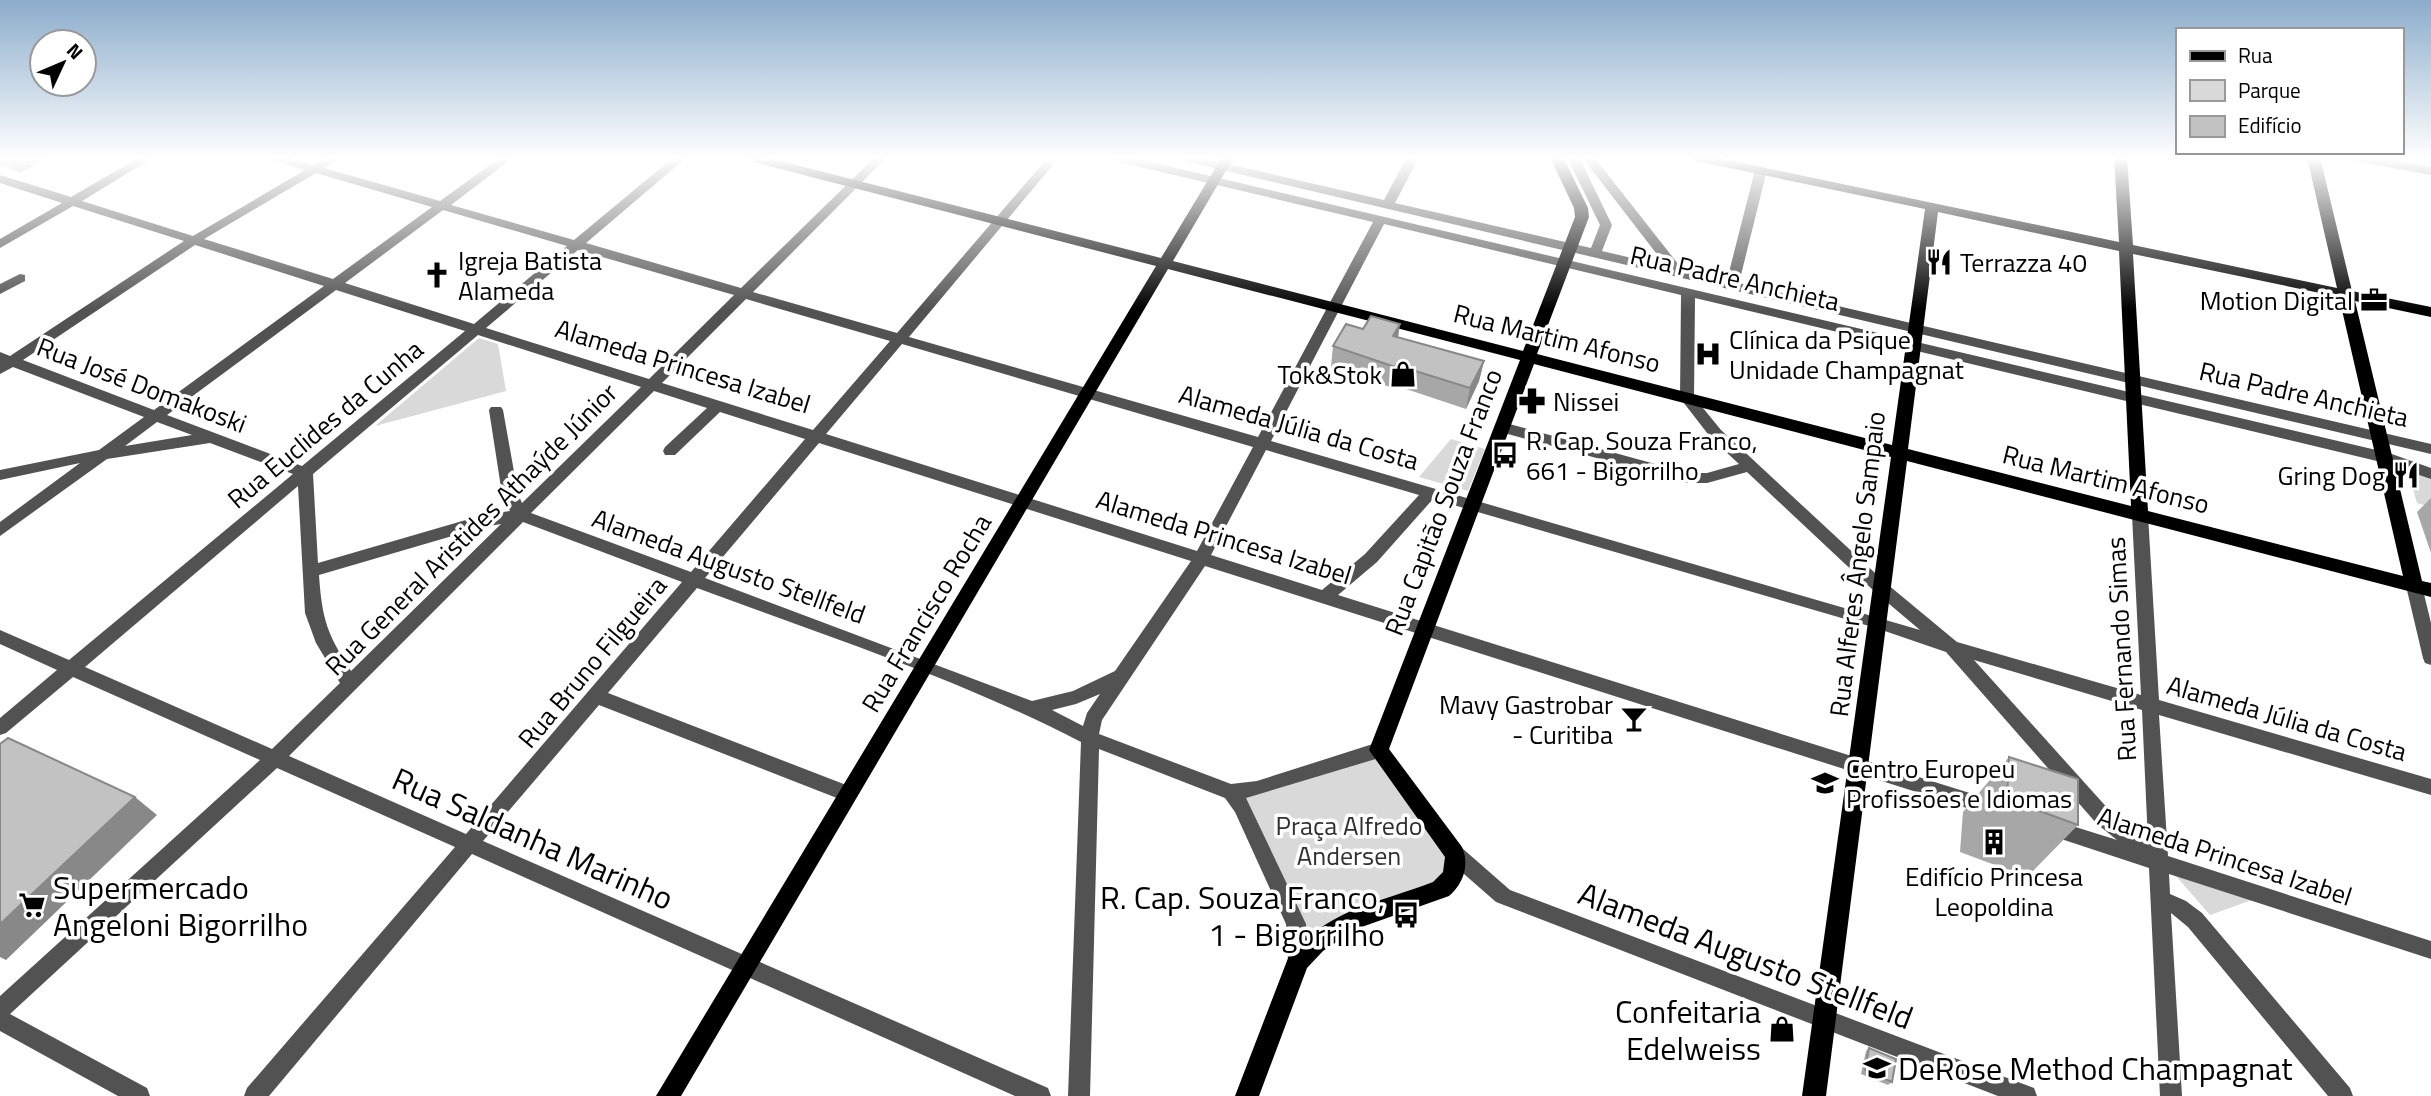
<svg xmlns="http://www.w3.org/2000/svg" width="2431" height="1096" font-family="'Titillium Web',sans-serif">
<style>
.green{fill:#d9d9d9}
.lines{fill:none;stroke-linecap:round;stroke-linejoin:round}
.minor{fill:#525252;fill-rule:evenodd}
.major{fill:#000;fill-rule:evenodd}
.wall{fill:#a7a7a7}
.shaded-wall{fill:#888}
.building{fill:#c2c2c2;stroke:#888;stroke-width:2}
.labels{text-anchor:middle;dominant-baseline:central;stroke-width:7;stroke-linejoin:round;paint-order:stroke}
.poi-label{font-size:26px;fill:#000;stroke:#fff;text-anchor:start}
.street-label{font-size:26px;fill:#000;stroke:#fff}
.park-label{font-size:26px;fill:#303030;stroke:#fff}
.near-street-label{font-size:32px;fill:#000;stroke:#fff}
.near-poi-label{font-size:32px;fill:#000;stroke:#fff;text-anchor:start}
</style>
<rect width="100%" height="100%" fill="#fff"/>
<g class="green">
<path d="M479 338 498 344 506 391 375 426Z"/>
<path d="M1451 439 1485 449 1468 491 1419 477Z"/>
<path d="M2412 470 2431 478V507L2417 503 2408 472Z"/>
<path d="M1379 750 1455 854 1453 876 1299 948 1242 807 1245 792Z"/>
<path d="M2176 876 2252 900 2210 915Z"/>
</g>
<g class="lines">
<g class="minor">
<path d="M140 157H154L82 201 193 236 305 170 269 159 267 157H285L313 165 327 157H341L324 168 440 201 501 157H514L451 205 574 240 674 157H687L586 243 741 288 875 157H887L753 292 897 333 1044 162H1052V166L909 337 1258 437 1373 222 1115 161 1109 157H1129L2389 453 2431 468V479L2381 462 1695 298 1694 397 1721 430 1887 584 1957 642 2141 695 2132 515 2135 511H2145L2148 515 2159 700 2431 779V795L2159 715 2168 856 2431 941V959L2169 874 2170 894 2186 901 2202 913 2350 1088 2353 1096H2328L2188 927 2171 913 2182 1096H2160L2149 868 2043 833 2041 827 2043 821 2050 819 2117 840 2097 824 1946 652 1876 628 1433 499 1377 562 1338 595 1992 800 1999 802 2001 808 1999 814 1992 816 1205 566 1102 720 1099 734 1231 784 1257 781 1379 742 1385 745 1388 750 1385 755 1379 758 1246 798 1306 924 1308 961 1305 968 1298 971 1291 968 1288 961 1286 924 1235 812 1225 798 1099 749 1090 1096H1068L1081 742C959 679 826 636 697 588L608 693 854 788 857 794 854 800 848 802 842 800 599 705 483 841 1048 1088 1051 1096H1015L472 854 269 1096H244L247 1088 455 847 277 768 10 1014 147 1088 150 1096H118L0 1031V996L260 760 73 677 6 733 0 735V718L57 670 0 644V630L69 660 293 474 210 443 107 459 0 536V522L80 463 0 480V470L99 450 144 417 13 367 0 374V352L10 356 184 241 73 206 0 248V239L62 203 0 183V175L71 197ZM316 173 432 207 333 279 204 239ZM443 210 567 246 474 324 345 283ZM1384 224 1681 295 1680 398 1711 438 1739 464 1707 473H1688L1502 422 1497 423 1495 427 1497 431 1688 483H1707L1747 472 1875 592 1920 630 1271 441ZM195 245 324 286 154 410 23 360ZM578 250 734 295 649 379 486 328ZM336 290 465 331 302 466 167 415ZM746 299 890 341 813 430 662 383ZM478 335 641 387 522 503 518 494 503 410 501 407H491L489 410 502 494 510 511 483 515 318 563 313 474ZM902 344 1253 447 1197 551 826 434ZM654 391 707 408 665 447 663 451 665 455H675L720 412 805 439 691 572 531 513ZM157 422 192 435 125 446ZM819 443 1191 561 1115 671 1073 691 1032 701 705 578ZM1266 450 1419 495 1365 554 1322 590 1211 555ZM298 486 305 613 316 643 340 683 272 749 85 667ZM523 522 682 582 466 834 289 756ZM501 524 351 671C327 634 322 619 319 575L483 527ZM1974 660 2142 710 2148 842 2111 812ZM1100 694 1087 713 1083 726 1052 710 1076 704Z"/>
<path d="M1178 157H1198L1384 200 1407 157H1419L1395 203 1591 248 1600 225 1567 157H1579L1612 225 1602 251 1666 266 1582 157H1594L1682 269 1727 280 1755 170 1761 166 1767 170 1739 283 2431 444V454L1184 161Z"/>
<path d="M2348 157H2372L2431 167V175L2354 161Z"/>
<path d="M20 274 25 275V281L0 294V284Z"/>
<path d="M2414 580 2420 582 2422 586 2431 623V665L2425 663 2423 658 2406 586 2408 582Z"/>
<path d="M1455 845 1462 848 1510 890 2026 1085 2034 1088 2037 1096H1998L1496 902 1448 860 1446 854 1448 848Z"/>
</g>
<path class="major" d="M745 157H765L1161 258 1222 157H1234L1173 261 1523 351 1575 217 1574 208 1550 157H1563L1588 208 1589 217 1537 354 1892 445 1925 209 1696 161 1690 157H1713L2119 242 2114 157H2127L2133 245 2337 288 2307 157H2320L2352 291 2431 307V317L2355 301 2422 581 2431 583V597L1907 461 1826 1096H1802L1891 457 1534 364 1389 749 1462 847C1470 865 1463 884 1449 896L1356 929 1323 951 1307 968 1259 1096H1235L1290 953C1337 907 1375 904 1433 882L1443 872 1445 857 1369 750 1520 360 1168 269 681 1096H656L1156 266 746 160ZM1938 212 2119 251 2131 506 1908 449ZM2133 254 2339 297 2403 576 2148 511Z"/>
</g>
<g class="wall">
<path d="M0 157H49L20 173 0 165Z"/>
<path d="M998 157H1014L1011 160Z"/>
<path d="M1363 329 1484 361 1479 381 1466 409 1394 385 1393 388 1331 367 1333 346Z"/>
<path d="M2431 498V553L2417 512Z"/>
<path d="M2009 757 2078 825 2027 877 1960 852 1963 812Z"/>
<path d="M1869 1048 1892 1082 1888 1085 1861 1074 1866 1051Z"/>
</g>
<g class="shaded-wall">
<path d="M10 157H49L20 173 9 158Z"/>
<path d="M1400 324 1397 345 1393 336Z"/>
<path d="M1484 361 1479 381 1466 409 1470 388Z"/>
<path d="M1396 365 1394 385 1393 388 1395 367Z"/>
<path d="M135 797 157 815 6 960 0 957V924Z"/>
</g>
<g class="building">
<path d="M1371 316 1400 324 1393 336 1484 361 1470 388 1396 365 1395 367 1333 346 1346 324 1363 329Z"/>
<path d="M8 738 135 797 0 924V744Z"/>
<path d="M2009 757 2078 779V825L2007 799Z"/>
<path d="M1869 1048 1896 1059 1892 1082 1865 1070Z"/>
</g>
<linearGradient id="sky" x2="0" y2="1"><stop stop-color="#8baccb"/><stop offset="0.51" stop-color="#fff"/><stop offset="1" stop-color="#fff" stop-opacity="0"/></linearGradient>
<rect width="2431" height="310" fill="url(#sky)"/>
<defs>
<g id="restaurant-bare" transform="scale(2.1)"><path d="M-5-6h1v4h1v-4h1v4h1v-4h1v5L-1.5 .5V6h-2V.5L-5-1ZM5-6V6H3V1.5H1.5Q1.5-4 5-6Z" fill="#000" stroke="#fff" stroke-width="2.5" paint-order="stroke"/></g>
<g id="church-bare" transform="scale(2.1)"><path d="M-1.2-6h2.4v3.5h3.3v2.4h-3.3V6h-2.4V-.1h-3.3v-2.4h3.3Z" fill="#000" stroke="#fff" stroke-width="2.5" paint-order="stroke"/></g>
<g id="office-bare" transform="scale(2.1)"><path d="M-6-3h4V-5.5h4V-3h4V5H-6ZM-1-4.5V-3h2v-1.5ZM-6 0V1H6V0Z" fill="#000" stroke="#fff" stroke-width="2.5" paint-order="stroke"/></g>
<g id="hospital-bare" transform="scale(2.1)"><path d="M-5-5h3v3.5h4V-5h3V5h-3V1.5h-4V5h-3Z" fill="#000" stroke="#fff" stroke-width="2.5" paint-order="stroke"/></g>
<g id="shop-bare" transform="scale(2.1)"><path d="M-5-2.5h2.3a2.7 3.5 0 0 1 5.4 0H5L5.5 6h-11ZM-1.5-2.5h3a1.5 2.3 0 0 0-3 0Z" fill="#000" stroke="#fff" stroke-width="2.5" paint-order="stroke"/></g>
<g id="pharmacy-bare" transform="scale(2.1)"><path d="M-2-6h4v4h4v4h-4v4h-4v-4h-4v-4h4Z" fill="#000" stroke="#fff" stroke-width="2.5" paint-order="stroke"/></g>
<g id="bus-bare" transform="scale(2.1)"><path d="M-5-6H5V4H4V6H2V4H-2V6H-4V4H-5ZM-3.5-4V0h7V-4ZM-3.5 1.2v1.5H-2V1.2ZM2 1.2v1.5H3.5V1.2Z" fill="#000" stroke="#fff" stroke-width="2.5" paint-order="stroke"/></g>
<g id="bar-bare" transform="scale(2.1)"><path d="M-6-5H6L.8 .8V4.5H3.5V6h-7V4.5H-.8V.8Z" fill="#000" stroke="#fff" stroke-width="2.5" paint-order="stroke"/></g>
<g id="university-bare" transform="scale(2.1)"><path d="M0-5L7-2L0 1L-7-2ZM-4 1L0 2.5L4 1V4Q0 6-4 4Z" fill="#000" stroke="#fff" stroke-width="2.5" paint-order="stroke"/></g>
<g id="building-bare" transform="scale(2.1)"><path d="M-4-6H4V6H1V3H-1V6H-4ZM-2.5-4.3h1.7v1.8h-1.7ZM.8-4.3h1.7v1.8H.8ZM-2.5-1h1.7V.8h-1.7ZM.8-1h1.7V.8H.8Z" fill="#000" stroke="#fff" stroke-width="2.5" paint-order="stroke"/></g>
<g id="supermarket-bare" transform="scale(2.1)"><path d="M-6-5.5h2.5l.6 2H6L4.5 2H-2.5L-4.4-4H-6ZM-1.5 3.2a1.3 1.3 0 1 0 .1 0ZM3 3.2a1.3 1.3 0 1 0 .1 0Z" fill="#000" stroke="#fff" stroke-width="2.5" paint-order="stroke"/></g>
</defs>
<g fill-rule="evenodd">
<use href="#restaurant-bare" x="1939" y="262"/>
<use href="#church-bare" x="437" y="275"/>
<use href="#office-bare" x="2374" y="300"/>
<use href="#hospital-bare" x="1708" y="354"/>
<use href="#shop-bare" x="1403" y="374"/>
<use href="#pharmacy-bare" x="1532" y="401"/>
<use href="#bus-bare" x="1505" y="455"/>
<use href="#restaurant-bare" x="2406" y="475"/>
<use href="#bar-bare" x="1634" y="719"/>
<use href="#university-bare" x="1825" y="783"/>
<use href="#building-bare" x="1994" y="842"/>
<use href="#supermarket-bare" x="32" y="905"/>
<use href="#bus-bare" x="1406" y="915"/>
<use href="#shop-bare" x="1782" y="1029"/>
<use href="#university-bare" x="1877" y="1068"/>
</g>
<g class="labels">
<g class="poi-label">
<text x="458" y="260">Igreja Batista<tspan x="458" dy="30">Alameda</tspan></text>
<text x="1960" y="262">Terrazza 40</text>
<text x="2353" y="300" text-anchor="end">Motion Digital</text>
<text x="1729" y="339">Clínica da Psique<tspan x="1729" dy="30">Unidade Champagnat</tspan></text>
<text x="1382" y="374" text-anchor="end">Tok&amp;Stok</text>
<text x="1553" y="401">Nissei</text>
<text x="1526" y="440">R. Cap. Souza Franco,<tspan x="1526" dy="30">661 - Bigorrilho</tspan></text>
<text x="2385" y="475" text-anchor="end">Gring Dog</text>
<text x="1613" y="704" text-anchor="end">Mavy Gastrobar<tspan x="1613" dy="30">- Curitiba</tspan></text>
<text x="1846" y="768">Centro Europeu<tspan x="1846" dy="30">Profissões e Idiomas</tspan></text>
<text x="1994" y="876" text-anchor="middle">Edifício Princesa<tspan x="1994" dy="30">Leopoldina</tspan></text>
</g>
<g class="street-label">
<text transform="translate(1735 278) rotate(13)">Rua Padre Anchieta</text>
<text transform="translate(1557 338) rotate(14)">Rua Martim Afonso</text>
<text transform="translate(683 366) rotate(17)">Alameda Princesa Izabel</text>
<text transform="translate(142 385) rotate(21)">Rua José Domakoski</text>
<text transform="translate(2304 394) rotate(13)">Rua Padre Anchieta</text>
<text transform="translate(325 424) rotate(-40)">Rua Euclides da Cunha</text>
<text transform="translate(1299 427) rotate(16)">Alameda Júlia da Costa</text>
<text transform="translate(2106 479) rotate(14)">Rua Martim Afonso</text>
<text transform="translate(1443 502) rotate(-69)">Rua Capitão Souza Franco</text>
<text transform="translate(471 529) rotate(-45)">Rua General Aristides Athaýde Júnior</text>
<text transform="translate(1224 537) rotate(17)">Alameda Princesa Izabel</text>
<text transform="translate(1857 564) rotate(-83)">Rua Alferes Ângelo Sampaio</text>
<text transform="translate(729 566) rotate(20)">Alameda Augusto Stellfeld</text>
<text transform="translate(926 613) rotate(-59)">Rua Francisco Rocha</text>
<text transform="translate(2121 649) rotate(-93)">Rua Fernando Simas</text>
<text transform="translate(592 662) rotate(-50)">Rua Bruno Filgueira</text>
<text transform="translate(2287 718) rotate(16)">Alameda Júlia da Costa</text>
<text transform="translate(2225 856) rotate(18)">Alameda Princesa Izabel</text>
</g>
<g class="park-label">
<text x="1349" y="825">Praça Alfredo<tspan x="1349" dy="30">Andersen</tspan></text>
</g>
<g class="near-street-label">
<text transform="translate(533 838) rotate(24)">Rua Saldanha Marinho</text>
<text transform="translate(1746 955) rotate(21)">Alameda Augusto Stellfeld</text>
</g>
<g class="near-poi-label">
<text x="53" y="887">Supermercado<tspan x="53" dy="37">Angeloni Bigorrilho</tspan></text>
<text x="1385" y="897" text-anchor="end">R. Cap. Souza Franco,<tspan x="1385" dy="37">1 - Bigorrilho</tspan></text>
<text x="1761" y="1011" text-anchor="end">Confeitaria<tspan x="1761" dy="37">Edelweiss</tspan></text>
<text x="1898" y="1068">DeRose Method Champagnat</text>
</g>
</g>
<rect x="2176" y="28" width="228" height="126" fill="#ffffff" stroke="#999999" stroke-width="2"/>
<rect x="2190" y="51" width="35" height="10" fill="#000000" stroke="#999999" stroke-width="2"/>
<text x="2238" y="63" font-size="21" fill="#000000">Rua</text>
<rect x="2190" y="80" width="35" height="21" fill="#d9d9d9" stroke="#999999" stroke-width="2"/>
<text x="2238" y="98" font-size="21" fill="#000000">Parque</text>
<rect x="2190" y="116" width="35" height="21" fill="#c2c2c2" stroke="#999999" stroke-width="2"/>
<text x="2238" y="133" font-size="21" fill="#000000">Edifício</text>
<g transform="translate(63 63) rotate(46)"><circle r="33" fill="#ffffff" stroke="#999999" stroke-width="2"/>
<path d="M0-5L12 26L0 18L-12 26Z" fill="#000000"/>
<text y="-10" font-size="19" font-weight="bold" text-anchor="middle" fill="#000000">N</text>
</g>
</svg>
